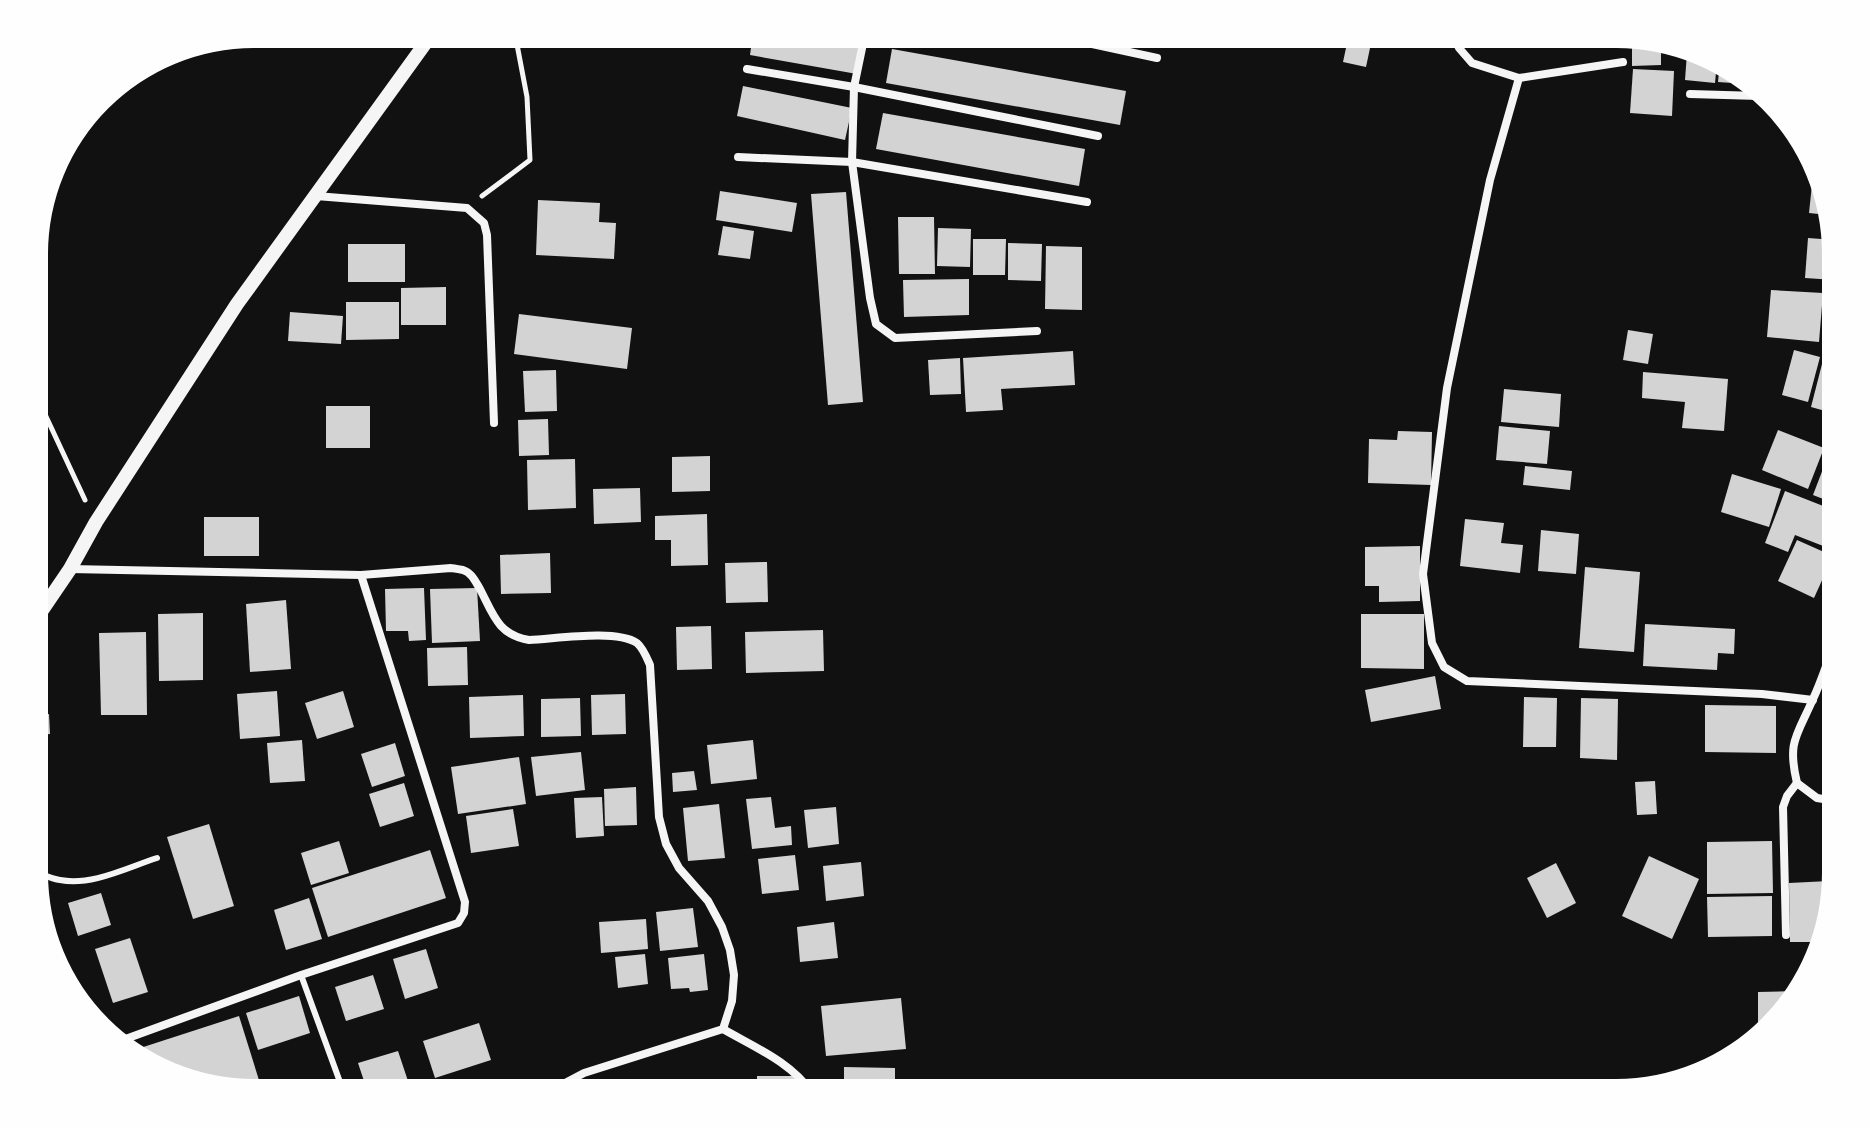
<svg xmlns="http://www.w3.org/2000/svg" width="1870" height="1127" font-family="'Noto Sans',sans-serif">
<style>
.building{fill:#d3d3d3}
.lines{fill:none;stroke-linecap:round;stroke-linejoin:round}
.path{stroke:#f5f5f5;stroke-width:5}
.service{stroke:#f5f5f5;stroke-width:6}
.minor{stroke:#f5f5f5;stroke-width:8}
.tertiary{stroke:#f5f5f5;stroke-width:14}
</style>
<rect width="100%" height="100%" fill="#111"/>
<g class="building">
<path d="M753 34H824L863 41 857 74 750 55Z"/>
<path d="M1349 34H1373L1366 67 1343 62Z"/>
<path d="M1632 38 1671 49V52H1661V65L1632 66Z"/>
<path d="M892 49 1126 91 1120 125 886 83Z"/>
<path d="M1687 53 1717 61 1715 83 1685 80Z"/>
<path d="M1720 62 1726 64 1747 84 1718 82Z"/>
<path d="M1633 69 1674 71 1672 116 1630 113Z"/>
<path d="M743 86 852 108 845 140 737 116Z"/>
<path d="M883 113 1085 149 1079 186 876 149Z"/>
<path d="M1813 175H1816L1828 215 1809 213Z"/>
<path d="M720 191 797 203 792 232 716 220Z"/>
<path d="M846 192 863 402 828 405 811 194Z"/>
<path d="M538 200 600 203 599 222 616 223 614 259 536 255Z"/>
<path d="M898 217H934L935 274H899Z"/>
<path d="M723 226 754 231 750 259 718 255Z"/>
<path d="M938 228 971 229 970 267 937 266Z"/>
<path d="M1808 238 1835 240V280L1805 278Z"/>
<path d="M973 239H1006L1005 275H973Z"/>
<path d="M1008 243 1042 244 1041 281 1008 280Z"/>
<rect x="348" y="244" width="57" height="38"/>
<path d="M1046 246 1082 247V310L1045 309Z"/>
<path d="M969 279V315L904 317 903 280Z"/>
<path d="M446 287V325H401V288Z"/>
<path d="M1771 290 1823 293 1819 342 1767 337Z"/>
<path d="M346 302H399V339L346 340Z"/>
<path d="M290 312 343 316 341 344 288 341Z"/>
<path d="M519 314 632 328 627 369 514 354Z"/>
<path d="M1628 330 1653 334 1648 364 1623 360Z"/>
<path d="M1794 350 1820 357 1808 402 1782 395Z"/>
<path d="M1073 351 1075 385 1001 389 1003 410 966 412 963 358Z"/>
<path d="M960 358 961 394 930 395 928 360Z"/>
<path d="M1822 364 1836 368V414L1811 407Z"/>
<path d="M556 370 557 411 525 412 523 371Z"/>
<path d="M1643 372 1728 379 1724 431 1682 428 1685 402 1642 398Z"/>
<path d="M1504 389 1561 394 1559 427 1501 422Z"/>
<rect x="326" y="406" width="44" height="42"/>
<path d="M548 419 549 455 519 456 518 420Z"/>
<path d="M1499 426 1550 431 1547 464 1496 460Z"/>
<path d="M1778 430 1824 448 1808 489 1762 470Z"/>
<path d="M1398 431 1432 432 1431 485 1368 483 1369 439 1397 440Z"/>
<path d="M1831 448 1836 450V504L1813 495Z"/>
<path d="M710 456V491L672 492V457Z"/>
<path d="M575 459 576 508 528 510 527 460Z"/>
<path d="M1525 466 1572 471 1570 490 1523 485Z"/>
<path d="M1732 474 1781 489 1769 527 1721 512Z"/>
<path d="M640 488 641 522 594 524 593 489Z"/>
<path d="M1785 491 1836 511V551L1795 535 1788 552 1765 543Z"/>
<path d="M707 514 708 565 671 566V540H655V516Z"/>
<rect x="204" y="517" width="55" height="39"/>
<path d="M1465 519 1504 523 1501 543 1523 545 1520 573 1460 566Z"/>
<path d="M1541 530 1579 534 1576 574 1538 571Z"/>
<path d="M1797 540 1833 556 1814 598 1778 581Z"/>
<path d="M1420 546V601L1379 602V586H1365V547Z"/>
<path d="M550 553 551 593 501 594 500 555Z"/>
<path d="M767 562 768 602 726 603 725 563Z"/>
<path d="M1585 567 1640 572 1634 652 1579 648Z"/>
<path d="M424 588 426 640 409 641 408 631H386L385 589Z"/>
<path d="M477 588 480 641 432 643 430 589Z"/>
<path d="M286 600 291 669 250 672 246 604Z"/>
<path d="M203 613V680L159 681 158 614Z"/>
<path d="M1361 614H1424V669L1361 668Z"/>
<path d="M1645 624 1735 629 1734 654 1718 653 1717 670 1643 666Z"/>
<path d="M711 626 712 669 677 670 676 627Z"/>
<path d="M823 630 824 671 746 673 745 632Z"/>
<path d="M146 632 147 715H101L99 633Z"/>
<path d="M467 647 468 685 428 686 427 648Z"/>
<path d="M1435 676 1441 709 1371 722 1365 690Z"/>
<path d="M277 691 280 736 240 739 237 694Z"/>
<path d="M343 691 354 727 317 739 305 703Z"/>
<path d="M625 694 626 734 592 735 591 695Z"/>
<path d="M523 695 524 736 470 738 469 697Z"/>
<path d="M1524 697 1557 698 1556 747H1523Z"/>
<path d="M580 698 581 736 541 737V699Z"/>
<path d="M1581 698 1618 699 1617 760 1580 758Z"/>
<path d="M1705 705 1776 706V753L1705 752Z"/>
<path d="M49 714 50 734 36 735V715Z"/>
<path d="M302 740 305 781 270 783 267 743Z"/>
<path d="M753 740 757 779 711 784 707 745Z"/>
<path d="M395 743 405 776 372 787 361 754Z"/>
<path d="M581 752 585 790 536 796 531 757Z"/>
<path d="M519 757 526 804 458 814 451 767Z"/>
<path d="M694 771 697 790 673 792 672 773Z"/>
<path d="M1655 781 1657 814 1637 815 1635 782Z"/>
<path d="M404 783 414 816 380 827 369 794Z"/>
<path d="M636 787 637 825 605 826 604 789Z"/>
<path d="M602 797 604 836 576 838 574 798Z"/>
<path d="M771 797 775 828 791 826 792 845 752 849 746 799Z"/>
<path d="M719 804 725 858 688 861 683 808Z"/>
<path d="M836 807 839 844 808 848 804 810Z"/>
<path d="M513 809 519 846 471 853 466 816Z"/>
<path d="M209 824 234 906 193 919 167 837Z"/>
<path d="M1829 835 1836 836V869L1822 866Z"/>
<path d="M339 841 349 873 311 885 301 853Z"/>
<path d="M1772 841 1773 893 1707 894V842Z"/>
<path d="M430 850 446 898 328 937 312 888Z"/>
<path d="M795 855 799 890 762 894 758 859Z"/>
<path d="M1649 856 1699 879 1672 939 1622 916Z"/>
<path d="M861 862 864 896 826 901 823 866Z"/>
<path d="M1556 863 1576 903 1547 918 1527 878Z"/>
<path d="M1829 881V908L1819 942H1790L1789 883Z"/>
<path d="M101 893 111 925 78 936 68 903Z"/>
<path d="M1772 896V936L1708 937 1707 897Z"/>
<path d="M309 898 322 939 286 950 274 910Z"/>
<path d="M693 908 698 947 660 951 656 912Z"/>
<path d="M646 919 648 949 601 953 599 922Z"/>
<path d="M834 922 838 958 800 962 797 927Z"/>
<path d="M130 938 148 992 113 1003 95 949Z"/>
<path d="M426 949 438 988 405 999 393 959Z"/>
<path d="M645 954 648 984 618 988 615 957Z"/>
<path d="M704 954 708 990 690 992 689 988 671 989 668 958Z"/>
<path d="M373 975 384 1009 346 1021 335 987Z"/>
<path d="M1798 991 1758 1032V992Z"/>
<path d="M299 996 310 1033 258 1050 246 1013Z"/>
<path d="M901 998 906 1049 826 1056 821 1006Z"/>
<path d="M239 1016 263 1093H254L144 1063 131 1051Z"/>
<path d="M479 1023 491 1060 435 1078 423 1041Z"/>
<path d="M398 1051 409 1084 381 1093H368L358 1063Z"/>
<path d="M844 1067 895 1068V1093H844Z"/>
<rect x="757" y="1076" width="38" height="17"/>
</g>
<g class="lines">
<g class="path">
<path d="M482 196 530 160 527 97 515 34"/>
<path d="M36 395 85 500"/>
</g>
<g class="service">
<path d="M36 872C44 875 52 879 60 880 92 886 126 868 157 858"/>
<path d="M301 975 344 1093"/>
</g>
<g class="minor">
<path d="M865 34 854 87 852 162 870 298 876 324 895 338 1037 331"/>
<path d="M1046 34 1157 58"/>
<path d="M1453 34 1459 48 1472 63 1519 78 1623 62"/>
<path d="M747 69 854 87 1098 136"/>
<path d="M1519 78 1490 180 1447 388 1423 574 1432 643 1444 667 1467 681 1762 694 1813 700"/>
<path d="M1690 94 1759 96"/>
<path d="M738 157 852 162 1087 202"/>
<path d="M316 196 467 208 484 223 487 235 494 423"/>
<path d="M70 569 361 575 451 568C452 568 463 570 463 570 472 573 475 581 480 589 493 614 498 635 529 640 556 639 615 629 637 643 643 648 647 658 650 665L659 817 666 844 679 868 708 901 722 927 730 950 734 975 732 1001 723 1029 584 1073 567 1082 555 1093"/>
<path d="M1836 640C1828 659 1822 680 1813 699 1797 736 1787 741 1797 783L1817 798 1836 801"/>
<path d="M1786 935 1783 807 1787 796 1797 783"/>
<path d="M723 1029C754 1047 791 1062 812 1093"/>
<path d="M120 1041 301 975 458 923 464 913 465 902 361 575"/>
</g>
<path class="tertiary" d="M36 619 70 569 96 522 237 304 432 34"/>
</g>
<path d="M0 0H1870V1127H0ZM254 48H1616A206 206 0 0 1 1822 254V873A206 206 0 0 1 1616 1079H254A206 206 0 0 1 48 873V254A206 206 0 0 1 254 48Z" fill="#fefefe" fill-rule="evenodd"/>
</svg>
